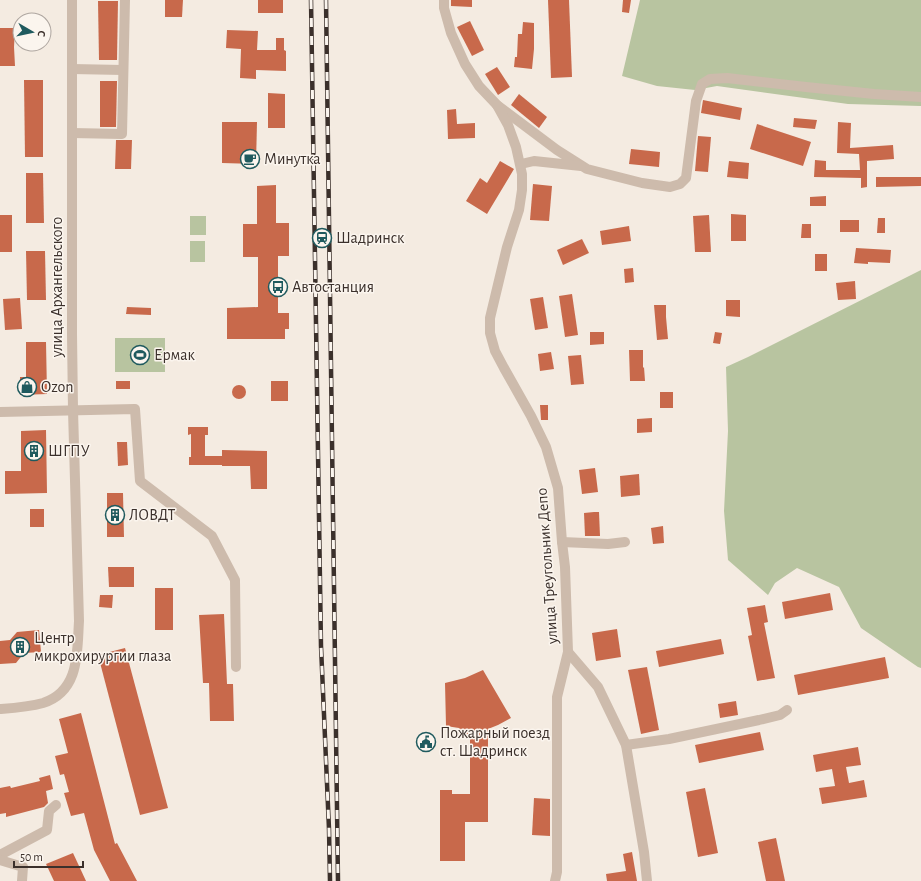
<svg xmlns="http://www.w3.org/2000/svg" width="921" height="881" font-family="'Alegreya Sans',sans-serif">
<style>
.green{fill:#b8c4a0}
.building{fill:#c8694b}
.lines{fill:none;stroke-linecap:round;stroke-linejoin:round}
.minor{stroke:#cdbbac;stroke-width:10}
.tertiary{stroke:#cdbbac;stroke-width:10}
.rail-casing{stroke:#3b302b;stroke-width:4.5}
.rail{stroke:#fbf5ee;stroke-width:3;stroke-dasharray:9;stroke-linecap:butt}
.labels{text-anchor:middle;dominant-baseline:central;stroke-width:3;stroke-linejoin:round;paint-order:stroke}
.poi-label{font-size:16px;fill:#3b302b;stroke:#fbf5ee;text-anchor:start}
.street-label{font-size:16px;fill:#3b302b;stroke:#fbf5ee}
</style>
<rect width="100%" height="100%" fill="#f4ebe1"/>
<g class="green">
<path d="M640 0H921V106L848 104 717 86 695 90 657 86 622 76Z"/>
<rect x="190" y="216" width="16" height="19"/>
<rect x="190" y="241" width="15" height="21"/>
<path d="M921 270V668L918 667 861 628 839 587 797 568 775 583 768 595 728 560 724 511 728 431 726 367 748 357Z"/>
<rect x="115" y="338" width="50" height="34"/>
</g>
<g class="building">
<path d="M165 0H183L182 17H165Z"/>
<rect x="258" y="0" width="25" height="13"/>
<path d="M451 0H472V7L451 6Z"/>
<path d="M548 0H569L572 77 551 78Z"/>
<path d="M623 0H631L629 13 622 12Z"/>
<path d="M98 1H118L117 60H99Z"/>
<path d="M470 21 484 50 472 56 457 27Z"/>
<path d="M523 22 534 23V49L532 69 514 67 515 57H517L518 34H522Z"/>
<path d="M0 28H15L14 47 15 66H0Z"/>
<path d="M227 30 258 31 257 50H276V38H284V50L286 51V71L256 70V79L240 78 241 49 226 48Z"/>
<path d="M497 67 510 87 498 95 485 74Z"/>
<path d="M24 80H43V157H25Z"/>
<path d="M100 81H117L116 127H100Z"/>
<path d="M268 93 285 94V128H268Z"/>
<path d="M519 94 547 117 539 128 511 105Z"/>
<path d="M703 100 742 108 740 120 701 113Z"/>
<path d="M456 109 457 124 475 123V138L448 139 447 110Z"/>
<path d="M794 118 817 120 815 129 793 127Z"/>
<path d="M222 122H257L256 164 222 163Z"/>
<path d="M838 122 851 123 850 148 893 145 894 159 867 161V187L861 188V178L814 177 815 160 826 161V170H860L859 154 837 153Z"/>
<path d="M757 124 811 142 803 166 750 149Z"/>
<path d="M698 136 711 137 708 172 695 171Z"/>
<path d="M116 140H132L131 169H115Z"/>
<path d="M631 149 660 152 659 167 629 164Z"/>
<path d="M500 161 514 169 487 214 466 201 480 178 487 183Z"/>
<path d="M729 161 749 163 748 179 727 177Z"/>
<path d="M26 173H43L44 223H26Z"/>
<path d="M876 177H921V186L876 187Z"/>
<path d="M533 184 552 186 549 221 530 220Z"/>
<path d="M276 185V223H289V256H278V313H289V329H285V339H227V308L258 307V257H243V224H257V186Z"/>
<path d="M826 196V206H810V197Z"/>
<path d="M731 214 746 215V241H731Z"/>
<rect x="0" y="215" width="12" height="37"/>
<path d="M709 215 711 252H695L693 216Z"/>
<path d="M878 218H885V233H877Z"/>
<rect x="840" y="220" width="19" height="12"/>
<path d="M802 224H811V238H801Z"/>
<path d="M629 226 631 241 602 245 600 231Z"/>
<path d="M582 239 589 253 563 265 557 250Z"/>
<path d="M856 248 891 250 890 263 868 262V264L854 263Z"/>
<path d="M26 251H45L46 300H27Z"/>
<rect x="815" y="254" width="12" height="17"/>
<path d="M633 268 634 282 625 283 624 269Z"/>
<path d="M855 281 856 299 838 300 836 283Z"/>
<path d="M572 294 578 335 565 337 559 296Z"/>
<path d="M543 297 548 328 535 330 530 299Z"/>
<path d="M20 298 22 329 5 330 3 299Z"/>
<path d="M726 300H740V317L726 316Z"/>
<path d="M654 305H666V317L668 339 657 340Z"/>
<path d="M127 307 151 308V315L126 314Z"/>
<path d="M590 332H604V344L590 345Z"/>
<path d="M715 332 722 333 720 344 713 343Z"/>
<path d="M26 342H46L47 394 20 395V377H26Z"/>
<path d="M629 350H643V368L644 367 645 381H630Z"/>
<path d="M551 352 554 369 540 371 538 354Z"/>
<path d="M581 355 584 384 571 385 568 356Z"/>
<rect x="116" y="381" width="14" height="8"/>
<rect x="271" y="381" width="17" height="20"/>
<circle cx="239" cy="392" r="7"/>
<rect x="660" y="392" width="13" height="16"/>
<path d="M540 405H548V420H541Z"/>
<path d="M652 418V432L637 433V419Z"/>
<path d="M188 427H208V435H205V456H222V450L267 451V489H251L250 466H222V465H189V457H191V434L188 435Z"/>
<path d="M46 430 47 493 5 494V471H21V431Z"/>
<path d="M117 442H127L128 465 118 466Z"/>
<path d="M595 468 598 492 582 494 579 470Z"/>
<path d="M639 474 640 495 621 497 620 476Z"/>
<path d="M107 493H123L124 537H107Z"/>
<rect x="30" y="509" width="14" height="18"/>
<path d="M594 512H599L600 536H585L584 513Z"/>
<path d="M663 526 664 543 653 544 651 528Z"/>
<path d="M108 567H134V587H109Z"/>
<rect x="155" y="588" width="18" height="42"/>
<path d="M830 593 833 610 785 619 782 602Z"/>
<path d="M100 595H113L112 608 99 607Z"/>
<path d="M765 605 768 622 764 623 775 678 757 681 748 636 752 635 747 608Z"/>
<path d="M224 614 227 684H233L234 721H210L209 683H203L199 615Z"/>
<path d="M617 629 621 657 596 661 592 633Z"/>
<path d="M39 630 41 652 24 653 16 663 0 664V641L10 640 17 632Z"/>
<path d="M721 639 724 654 659 667 656 651Z"/>
<path d="M125 648 168 808 140 815 98 655Z"/>
<path d="M885 657 889 678 798 695 794 675Z"/>
<path d="M647 667 659 730 641 734 628 670Z"/>
<path d="M483 670 511 718 498 725 488 729V822H465V861H440V790H452V794H470V734L458 735 459 728 446 726 445 683 465 678Z"/>
<path d="M736 701 738 715 720 718 718 704Z"/>
<path d="M81 713 115 844 117 843 137 881H110L94 850 84 813 71 816 64 793 69 792 64 774 60 775 55 756 68 753 59 719Z"/>
<path d="M760 732 764 750 699 763 695 745Z"/>
<path d="M858 747 861 765 846 767 849 783 864 780 867 797 822 804 819 788 835 786 832 769 816 772 813 755Z"/>
<path d="M50 775 53 789 46 791 48 803 44 807 6 817V813L0 814V788L10 786 11 788 40 781 39 778Z"/>
<path d="M705 788 718 853 698 857 686 792Z"/>
<path d="M534 798 550 799V836L532 835Z"/>
<path d="M776 838 785 881H766L758 842Z"/>
<path d="M632 852 637 881H607L606 874 626 871 623 854Z"/>
<path d="M73 853 86 881H54L46 864Z"/>
</g>
<g class="lines">
<g class="minor">
<path d="M444 0V8L451 33 465 64 479 86 497 105 557 150 587 169 642 183 670 187 680 184 686 178 696 101 702 84 710 79 727 78 806 87 874 94 921 97"/>
<path d="M72 69 123 70"/>
<path d="M497 105 508 125 516 147 522 174V190L519 210 507 247 490 318V333L495 351 504 368 531 416 546 447 558 488 562 542 565 567 568 652 598 687 626 745 644 852 647 881"/>
<path d="M72 133 122 134 125 0"/>
<path d="M521 164 534 161 581 166"/>
<path d="M0 412 135 409 140 481 212 536 235 580 236 667"/>
<path d="M562 542 608 544 625 542"/>
<path d="M626 745 669 739 759 720 780 715 787 710"/>
<path d="M0 855 47 830 49 811 56 805"/>
<path d="M0 860 23 867 22 881"/>
<path d="M555 881 557 872V697L568 652"/>
</g>
<path class="tertiary" d="M0 709C14 708 29 707 43 703 80 691 77 652 79 621L73 410 72 334V0"/>
<g class="rail-casing">
<g id="rail">
<path d="M311 0 321 646 329 829 330 881"/>
<path d="M326 0 338 881"/>
</g>
</g>
<use href="#rail" class="rail"/>
</g>
<defs>
<g id="cafe-ring" transform="scale(1)"><circle r="9.5" fill="#fbf5ee" stroke="#1f5a5e" stroke-width="1.5"/><path d="M-5.5-4.5H6V0H3Q3 3.5 0 3.5H-2.5Q-5.5 3.5-5.5 0ZM3-3.2v2h1.7v-2ZM-6 4.5H4V6H-6Z" fill="#1f5a5e"/></g>
<g id="station-ring" transform="scale(1)"><circle r="9.5" fill="#fbf5ee" stroke="#1f5a5e" stroke-width="1.5"/><path d="M-3-6H3Q5-6 5-4V2Q5 4 3 4L4.5 6H3L1.5 4h-3L-3 6H-4.5L-3 4Q-5 4-5 2V-4Q-5-6-3-6ZM-3.5-4v3h7v-3ZM-3.5 1v1.5H-2V1ZM2 1v1.5H3.5V1Z" fill="#1f5a5e"/></g>
<g id="bus-ring" transform="scale(1)"><circle r="9.5" fill="#fbf5ee" stroke="#1f5a5e" stroke-width="1.5"/><path d="M-5-6H5V4H4V6H2V4H-2V6H-4V4H-5ZM-3.5-4V0h7V-4ZM-3.5 1.2v1.5H-2V1.2ZM2 1.2v1.5H3.5V1.2Z" fill="#1f5a5e"/></g>
<g id="stadium-ring" transform="scale(1)"><circle r="9.5" fill="#fbf5ee" stroke="#1f5a5e" stroke-width="1.5"/><path d="M0-5a6.5 5 0 1 0 0 10a6.5 5 0 1 0 0-10ZM-3.5-1.8h7v3.6h-7Z" fill="#1f5a5e"/></g>
<g id="shop-ring" transform="scale(1)"><circle r="9.5" fill="#fbf5ee" stroke="#1f5a5e" stroke-width="1.5"/><path d="M-5-2.5h2.3a2.7 3.5 0 0 1 5.4 0H5L5.5 6h-11ZM-1.5-2.5h3a1.5 2.3 0 0 0-3 0Z" fill="#1f5a5e"/></g>
<g id="building-ring" transform="scale(1)"><circle r="9.5" fill="#fbf5ee" stroke="#1f5a5e" stroke-width="1.5"/><path d="M-4-6H4V6H1V3H-1V6H-4ZM-2.5-4.3h1.7v1.8h-1.7ZM.8-4.3h1.7v1.8H.8ZM-2.5-1h1.7V.8h-1.7ZM.8-1h1.7V.8H.8Z" fill="#1f5a5e"/></g>
<g id="civic-ring" transform="scale(1)"><circle r="9.5" fill="#fbf5ee" stroke="#1f5a5e" stroke-width="1.5"/><path d="M-.6-6.5H3V-4.5H.6V-3L4-1V1h2V6H-6V1h2V-1L-.6-3ZM-1.2 2.5V6h2.4V2.5Z" fill="#1f5a5e"/></g>
</defs>
<g fill-rule="evenodd">
<use href="#cafe-ring" x="250" y="159"/>
<use href="#station-ring" x="322" y="238"/>
<use href="#bus-ring" x="278" y="287"/>
<use href="#stadium-ring" x="140" y="355"/>
<use href="#shop-ring" x="27" y="387"/>
<use href="#building-ring" x="34" y="451"/>
<use href="#building-ring" x="115" y="515"/>
<use href="#building-ring" x="20" y="647"/>
<use href="#civic-ring" x="426" y="742"/>
</g>
<g class="labels">
<g class="poi-label">
<text x="264" y="159">Минутка</text>
<text x="336" y="238">Шадринск</text>
<text x="292" y="287">Автостанция</text>
<text x="154" y="355">Ермак</text>
<text x="41" y="387">Ozon</text>
<text x="48" y="451">ШГПУ</text>
<text x="129" y="515">ЛОВДТ</text>
<text x="34" y="638">Центр<tspan x="34" dy="18">микрохирургии глаза</tspan></text>
<text x="440" y="733">Пожарный поезд<tspan x="440" dy="18">ст. Шадринск</tspan></text>
</g>
<g class="street-label">
<text transform="translate(57 287) rotate(-90)">улица Архангельского</text>
<text transform="translate(547 566) rotate(-94)">улица Треугольник Депо</text>
</g>
</g>
<g transform="translate(32 32) rotate(99)"><circle r="19" fill="#fbf5ee" stroke="#aea6a0"/>
<path d="M0-3L7 15L0 10L-7 15Z" fill="#1f5a5e"/>
<text y="-6" font-size="11" font-weight="bold" text-anchor="middle" fill="#3b302b">С</text>
</g>
<path d="M14 861v6h69v-6" fill="none" stroke="#3b302b" stroke-width="2"/>
<text x="20" y="861" font-size="12" fill="#3b302b" stroke="#fbf5ee" stroke-width="3" paint-order="stroke">50 m</text>
</svg>
